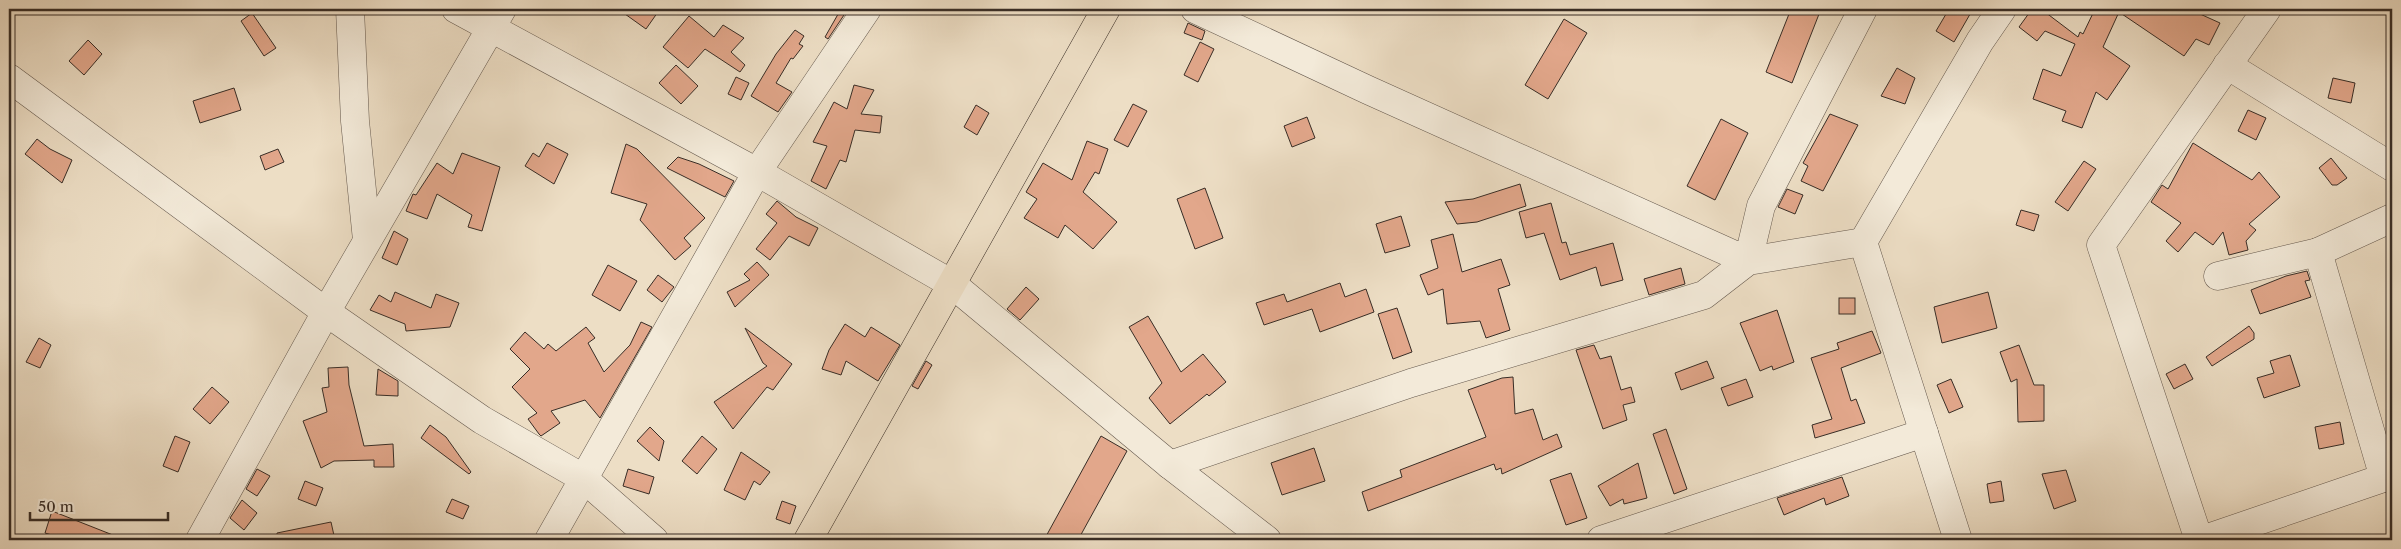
<svg xmlns="http://www.w3.org/2000/svg" width="2401" height="549" font-family="'Libre Caslon Text',serif">
<style>
.building{fill:#e2a78b;stroke:#382d26}
.lines{fill:none;stroke-linecap:round;stroke-linejoin:round}
.minor-casing{stroke:#65594e;stroke-width:29}
.major-casing{stroke:#382d26;stroke-width:29}
.minor{stroke:#f3ead9;stroke-width:28}
.major{stroke:#eddec5;stroke-width:28}
</style>
<rect width="100%" height="100%" fill="#eddec5"/>
<filter id="stains"><feTurbulence type="fractalNoise" baseFrequency=".004" numOctaves="4"/><feColorMatrix values="0 0 0 0 .2 0 0 0 0 .09 0 0 0 0 .02 0 0 0 .5 -.17"/></filter>
<radialGradient id="worn" r=".72"><stop offset=".6" stop-color="#630" stop-opacity="0"/><stop offset="1" stop-color="#630" stop-opacity=".3"/></radialGradient>
<g class="building">
<path d="M618 9H660L646 29Z"/>
<path d="M841 9H848L828 39 825 37Z"/>
<path d="M1791 9H1821L1792 83 1766 72Z"/>
<path d="M1949 9H1973L1954 42 1936 31Z"/>
<path d="M2032 9H2041L2078 37 2080 32 2083 34 2095 9H2189L2220 23 2209 45 2196 39 2184 56 2119 12 2103 47 2130 66 2107 100 2096 92 2082 128 2062 121 2066 111 2033 99 2043 69 2061 76 2075 44 2045 31 2037 41 2019 27Z"/>
<path d="M252 13 276 48 264 56 241 21Z"/>
<path d="M689 16 714 37 723 25 744 38 731 52 745 65 740 72 705 49 688 68 663 47Z"/>
<path d="M1564 19 1587 33 1548 99 1525 85Z"/>
<path d="M1188 23 1205 31 1202 40 1184 33Z"/>
<path d="M795 30 804 36 799 44 803 46 793 59 791 58 776 83 792 92 778 112 751 96 776 54Z"/>
<path d="M88 40 102 54 84 75 69 61Z"/>
<path d="M1200 42 1214 49 1198 82 1184 75Z"/>
<path d="M676 65 698 86 681 104 659 83Z"/>
<path d="M1897 68 1915 78 1905 104 1881 96Z"/>
<path d="M736 77 749 83 741 100 728 94Z"/>
<path d="M2333 78 2355 83 2351 103 2328 98Z"/>
<path d="M854 85 874 90 861 114 882 116 880 133 855 130 846 162 840 160 826 189 811 181 827 146 813 142 834 102 847 109Z"/>
<path d="M234 88 241 110 200 123 193 101Z"/>
<path d="M1133 104 1147 111 1128 147 1114 140Z"/>
<path d="M976 105 989 113 977 135 964 127Z"/>
<path d="M2248 110 2266 118 2256 140 2238 131Z"/>
<path d="M1830 114 1858 125 1823 191 1801 181 1808 166 1803 163Z"/>
<path d="M1307 117 1315 138 1292 147 1284 126Z"/>
<path d="M1721 119 1748 133 1715 200 1687 186Z"/>
<path d="M37 139 50 149 72 160 62 183 25 154Z"/>
<path d="M1087 141 1108 149 1099 174 1095 172 1083 192 1117 222 1093 249 1065 225 1058 238 1024 218 1037 199 1026 192 1043 163 1072 180Z"/>
<path d="M547 143 568 154 554 184 525 166 533 153 539 157Z"/>
<path d="M2193 143 2252 180 2259 172 2280 197 2249 224 2256 230 2246 241 2248 250 2229 255 2223 232 2213 245 2195 232 2178 252 2166 241 2181 223 2151 202 2162 185 2168 189Z"/>
<path d="M626 144 637 149 705 218 684 238 691 246 675 260 640 220 647 204 611 193Z"/>
<path d="M278 149 284 162 265 170 260 156Z"/>
<path d="M462 153 500 167 482 231 468 227 472 215 437 194 427 219 406 211 413 194 416 195 437 163 453 174Z"/>
<path d="M678 157 699 164 734 181 725 197 667 168Z"/>
<path d="M2331 158 2347 178 2337 185H2332L2319 168Z"/>
<path d="M2084 161 2096 169 2068 211 2055 202Z"/>
<path d="M1520 184 1526 206 1477 222 1457 224 1445 202 1473 199Z"/>
<path d="M1205 188 1223 238 1195 249 1177 199Z"/>
<path d="M1787 189 1803 195 1795 214 1778 207Z"/>
<path d="M777 201 796 217 818 228 809 246 789 236 770 260 756 249 777 223 766 214Z"/>
<path d="M1551 203 1562 243 1566 242 1570 255 1613 243 1623 280 1601 286 1596 267 1560 280 1544 233 1526 238 1519 212Z"/>
<path d="M2021 210 2039 215 2034 231 2016 225Z"/>
<path d="M1401 216 1410 246 1385 253 1376 224Z"/>
<path d="M394 231 408 239 397 265 382 258Z"/>
<path d="M1453 234 1462 272 1501 259 1510 285 1498 289 1510 330 1486 338 1480 321 1447 324 1443 289 1428 295 1420 275 1438 268 1431 240Z"/>
<path d="M757 262 769 275 735 307 727 292 750 280 744 274Z"/>
<path d="M608 265 637 281 620 311 592 295Z"/>
<path d="M1681 268 1685 284 1649 295 1644 279Z"/>
<path d="M2307 271 2310 280 2305 281 2311 297 2260 314 2251 290 2286 276Z"/>
<path d="M658 275 674 287 662 302 647 290Z"/>
<path d="M1340 283 1345 297 1366 289 1374 312 1320 332 1312 309 1264 325 1256 303 1284 294 1287 302Z"/>
<path d="M1026 287 1039 299 1020 320 1007 309Z"/>
<path d="M395 292 431 308 436 294 459 303 450 327 406 331 405 324 370 310 379 295 391 302Z"/>
<path d="M1988 292 1997 328 1942 343 1934 307Z"/>
<rect x="1839" y="298" width="16" height="16"/>
<path d="M1397 308 1412 352 1393 359 1378 314Z"/>
<path d="M1777 310 1794 362 1773 370 1772 366 1760 371 1740 323Z"/>
<path d="M1148 316 1181 372 1203 354 1226 382 1209 396 1207 394 1170 424 1149 398 1162 383 1129 327Z"/>
<path d="M641 322 652 327 600 418 585 400 551 411 560 423 541 436 539 434 528 419 537 413 512 387 530 369 510 349 525 332 544 349 548 344 556 351 586 327 595 338 588 343 604 372 630 345Z"/>
<path d="M845 324 865 337 871 327 900 345 878 381 846 361 841 375 822 369 829 350Z"/>
<path d="M2249 326 2254 333V339L2212 366 2206 357Z"/>
<path d="M745 328 792 364 773 390 767 387 733 429 714 402 767 366 763 363Z"/>
<path d="M1872 331 1881 353 1841 368 1851 401 1856 399 1865 423 1815 438 1812 425 1832 419 1811 358 1839 349 1837 343Z"/>
<path d="M39 338 51 345 40 368 26 362Z"/>
<path d="M1594 345 1600 359 1611 356 1621 390 1631 387 1635 402 1623 405 1627 420 1603 429 1576 350Z"/>
<path d="M2019 345 2034 385H2044V421L2018 422 2017 379 2011 382 2000 352Z"/>
<path d="M2290 355 2300 386 2264 398 2257 378 2274 373 2270 361Z"/>
<path d="M926 361 932 365 918 389 912 386Z"/>
<path d="M1707 361 1714 378 1681 390 1675 373Z"/>
<path d="M2185 364 2193 379 2174 389 2166 374Z"/>
<path d="M348 367 349 385 364 446 393 444 394 467H374V460L334 461 321 468 303 421 327 412 322 388 329 387 328 368Z"/>
<path d="M378 369 398 381V396L376 395Z"/>
<path d="M1513 377 1515 414 1533 409 1543 440 1557 434 1562 447 1502 474 1501 468 1496 470 1494 464 1368 511 1362 492 1402 477 1400 470 1486 437 1468 390 1502 378Z"/>
<path d="M1746 379 1753 397 1728 406 1721 388Z"/>
<path d="M1951 379 1963 407 1949 413 1937 385Z"/>
<path d="M212 387 229 402 210 424 193 409Z"/>
<path d="M2340 422 2344 444 2319 449 2315 427Z"/>
<path d="M430 425 446 437 471 472 469 474 421 438Z"/>
<path d="M650 427 664 441 659 461 637 441Z"/>
<path d="M1666 429 1687 489 1674 494 1653 434Z"/>
<path d="M175 436 190 442 178 472 163 466Z"/>
<path d="M702 436 717 449 697 474 682 461Z"/>
<path d="M1101 436 1127 451 1078 540H1044Z"/>
<path d="M1314 448 1325 481 1282 495 1271 463Z"/>
<path d="M741 452 770 472 760 485 754 481 745 500 724 490Z"/>
<path d="M1638 463 1647 498 1624 504 1623 499 1610 506 1598 486Z"/>
<path d="M257 469 270 476 257 496 246 489Z"/>
<path d="M628 469 654 477 649 494 623 486Z"/>
<path d="M2066 470 2076 501 2054 509 2042 474Z"/>
<path d="M1571 473 1587 518 1566 525 1550 480Z"/>
<path d="M1842 477 1849 496 1826 505 1824 498 1784 515 1777 498Z"/>
<path d="M305 481 323 488 316 506 298 499Z"/>
<path d="M2001 481 2004 501 1990 503 1987 484Z"/>
<path d="M452 499 469 506 463 519 446 512Z"/>
<path d="M242 500 257 513 244 530 230 518Z"/>
<path d="M782 501 796 506 790 524 776 519Z"/>
<path d="M52 511 123 539V540H69L45 533Z"/>
<path d="M331 522 335 540H277V533Z"/>
</g>
<g class="lines">
<g class="minor-casing">
<g id="minor">
<path d="M350 9 355 121 367 240"/>
<path d="M456 9 757 172 952 284 1170 465 1267 540"/>
<path d="M1195 9 1368 90 1748 261 1761 206 1863 9"/>
<path d="M2227 65 2392 167"/>
<path d="M9 78 326 312 482 420 583 478 654 540"/>
<path d="M2318 252 2384 478"/>
<path d="M2218 276 2318 252 2392 218"/>
<path d="M1170 465 1411 383 1704 295 1748 261 1863 242"/>
<path d="M200 540 326 312 502 9"/>
<path d="M549 540 757 172 867 9"/>
<path d="M1601 540 1924 433"/>
<path d="M1958 540 1863 242 1980 41 2002 9"/>
<path d="M2199 540 2101 245 2267 9"/>
<path d="M2202 540 2392 475"/>
</g>
</g>
<g class="major-casing">
<path id="major" d="M808 540 1106 9"/>
</g>
<use href="#minor" class="minor"/>
<use href="#major" class="major"/>
</g>
<rect width="2401" height="549" fill="none" stroke="#eddec5" stroke-width="30"/>
<rect x="10" y="10" width="2381" height="529" fill="none" stroke="#382d26" stroke-width="2.5"/>
<rect x="15" y="15" width="2371" height="519" fill="none" stroke="#382d26"/>
<path d="M30 512v8h138v-8" fill="none" stroke="#382d26" stroke-width="2.5"/>
<text x="38" y="512" font-size="15" fill="#382d26" stroke="#f3ead9" stroke-width="4" paint-order="stroke">50 m</text>
<rect width="100%" height="100%" filter="url(#stains)"/>
<rect width="100%" height="100%" fill="url(#worn)"/>
</svg>
